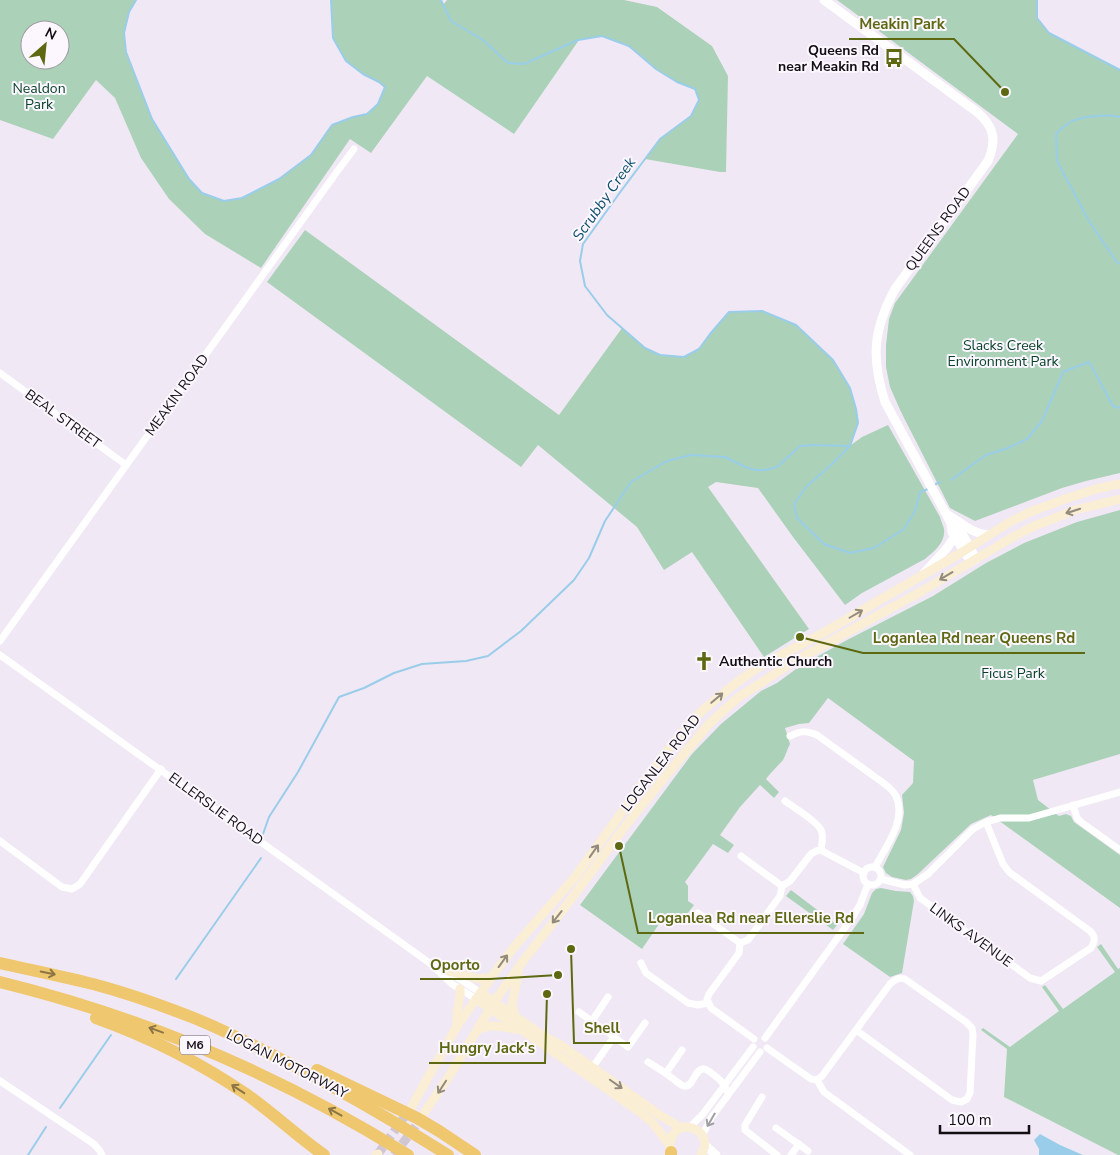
<svg xmlns="http://www.w3.org/2000/svg" width="1120" height="1155" font-family="'Nunito Sans',sans-serif">
<style>
.green{fill:#abd2b8;fill-rule:evenodd}
.water{fill:#99cde9}
.lines{fill:none;stroke-linecap:round;stroke-linejoin:round}
.stream{stroke:#99cde9;stroke-width:2}
.secondary-tunnel{stroke:#d0c7d3;stroke-width:9;stroke-dasharray:9 4.5;stroke-linecap:butt}
.minor{stroke:#fff;stroke-width:7}
.tertiary{stroke:#fff;stroke-width:9}
.secondary{stroke:#faeed4;stroke-width:9}
.motorway{stroke:#efc76e;stroke-width:12}
.oneway{stroke:#928a7d}
.oneway2{stroke:#8c7445}
.oneway3{stroke:#a09fa1}
.labels{text-anchor:middle;dominant-baseline:central;stroke-width:4;stroke-linejoin:round;paint-order:stroke}
.shield{fill:#fcf6ff;stroke:#58545a;stroke-width:1}
.shield-label{font-size:12px;font-weight:bold;fill:#120f13}
.poi-label{font-size:14px;font-weight:bold;fill:#120f13;stroke:#fcf6ff;text-anchor:end}
.park-label{font-size:14px;fill:#074326;stroke:#fcf6ff}
.street-label{font-size:14px;fill:#120f13;stroke:#fcf6ff}
.water-label{font-size:15px;font-style:italic;fill:#0a4f6a;stroke:#fcf6ff}
.leader{fill:none;stroke:#5c6911;stroke-width:2}
.callout-dot{fill:#5c6911;stroke:#fcf6ff;stroke-width:2}
.callout-label{font-size:15px;text-anchor:middle;font-weight:bold;fill:#5c6911;stroke:#fcf6ff;stroke-width:4;stroke-linejoin:round;paint-order:stroke}
</style>
<rect width="100%" height="100%" fill="#f1e8f5"/>
<g class="green">
<path d="M0 0H136L129 12 124 33 126 51 152 119 189 179 202 193 224 201 242 198 279 179 311 154 332 125 353 117 367 114 378 104 385 87 379 82 363 74 346 61 333 38 331 0H441L443 5 447 0H624L657 7 712 46 728 76 726 172H720L645 159 660 139 691 116 699 100 695 89 677 82 656 69 628 46 602 36 579 40 514 134 427 76 371 153 350 139 261 268 205 234 169 199 141 158 115 98 96 80 53 139 0 120ZM30 30H60V60H30Z"/>
<path d="M837 0H1037V18L1049 33 1120 70V473L1086 481 1062 488 975 521 950 508 901 412 890 387 886 367V345L889 319 895 303 1018 134Z"/>
<path d="M305 230 559 415 622 328 645 348 660 355 684 357 699 349 710 333 729 312 762 311 796 325 833 360 850 388 856 409 858 423 851 445 862 437 888 425 940 517C941 521 943 525 944 529 946 542 934 552 925 559L862 593 845 605 793 537 758 488 716 482 708 487 809 629 764 657 692 552 664 570 637 527 538 445 521 467 267 282Z"/>
<path d="M1120 510V754L1033 780 1038 800 1059 816 1066 814 1071 816 1074 822 1120 855V908L991 815 971 824 918 874 911 879 906 880 892 877 886 873 883 867 901 830 904 813 902 795 913 783 914 761 828 698 809 723 799 724 785 728 790 744C787 749 786 755 783 760 778 766 771 772 766 779L779 792 774 798 760 785 740 807 720 835 734 845 728 853 713 844 685 882 688 886V901L694 905 685 917 679 914H666L642 949 580 905 692 754 721 724 761 691 777 683 796 669H798L800 664 802 665 847 640 933 596 986 563 1024 543 1077 522Z"/>
<path d="M881 888 896 891 910 892 913 896 914 901 902 973 890 977 843 944 864 914 872 893 876 889Z"/>
<path d="M791 890 837 925 833 930 786 896Z"/>
<path d="M1101 944 1118 969 1120 968V1155H1118L1004 1097 1007 1049 981 1030 983 1028 1010 1047 1059 1011 1042 987 1045 985 1063 1009 1115 972 1097 947Z"/>
</g>
<path class="water" d="M1040 1134 1060 1145 1083 1155H1039V1149L1034 1140Z"/>
<g class="lines">
<g class="stream">
<path d="M136 0 129 12 124 33 126 52 152 119 189 179 202 193 224 201 242 198 279 179 311 155 332 125 353 117 367 114 378 104 385 87 379 82 363 74 346 61 333 38 331 0"/>
<path d="M441 0 451 21 483 40 508 63 524 64 578 40 602 36 629 46 656 69 677 82 695 89 699 100 691 116 660 139 621 191 583 244 580 261 585 286 607 315 645 348 660 355 684 357 699 349 710 334 729 312 762 311 796 325 833 360 850 388 856 409 858 423 850 446 831 465 806 487 794 504 797 518 824 544 850 553 874 548 904 529 915 511 920 492 928 489"/>
<path d="M1037 0V18L1049 33 1120 70"/>
<path d="M1120 117C1108 114 1079 116 1069 123 1064 126 1060 130 1056 134L1057 161 1089 221 1116 261 1120 264"/>
<path d="M951 480 986 455 1008 448 1027 439 1042 421 1063 372 1089 362 1113 406 1120 408"/>
<path d="M934 485 940 482"/>
<path d="M263 834 269 817 298 772 339 697 364 688 394 673 422 664 466 661 488 656 521 631 574 580 589 558 605 521 631 482 667 461 691 455 725 457 745 467 756 470H765L777 467 800 446 811 445 849 446"/>
<path d="M176 979 261 858"/>
<path d="M60 1108 111 1035"/>
<path d="M28 1155 46 1127"/>
</g>
<g class="secondary-tunnel">
<path d="M378 1154 410 1109"/>
<path d="M394 1155 423 1116"/>
</g>
<g class="minor">
<path d="M0 373 126 465"/>
<path d="M0 641 336 173 354 149"/>
<path d="M0 655 431 964 452 984 476 999"/>
<path d="M790 736C801 731 805 730 817 735L882 782C887 786 893 790 896 796 907 819 886 847 875 867"/>
<path d="M785 801C793 807 817 821 821 830 824 836 822 843 821 850"/>
<path d="M1073 805 1077 818 1081 822 1120 850"/>
<path d="M0 841 62 887 72 889 80 884 161 769"/>
<path d="M741 856 782 886"/>
<circle cx="872" cy="876" r="9"/>
<path d="M881 879 905 885 913 884 928 874 973 829 986 822 1000 818H1029L1120 792"/>
<path d="M913 884 920 898 1030 978 1041 981 1091 948C1095 941 1096 937 1090 931L1009 872 1003 864 986 822"/>
<path d="M698 913 740 943"/>
<path d="M641 963 646 973 688 1003 698 1005 708 1003"/>
<path d="M452 974 481 993"/>
<path d="M579 1012 628 1047 645 1023"/>
<path d="M592 1021 608 997"/>
<path d="M765 1038 852 918 860 905 868 884"/>
<path d="M754 1039 711 1008 707 999 709 994 739 953 740 943 748 940 780 896 782 886 790 881 811 854 816 851 821 850 826 853 864 873"/>
<path d="M767 1048 811 1079 817 1080 824 1092 910 1155"/>
<path d="M648 1062C658 1068 668 1074 677 1082 679 1083 682 1086 684 1086 694 1088 694 1068 704 1069 707 1069 711 1073 714 1075 722 1081 725 1085 728 1094"/>
<path d="M592 1068 614 1037"/>
<path d="M666 1073 682 1050"/>
<path d="M817 1080 822 1076 890 984C896 979 899 977 905 979L966 1022 972 1028 973 1035 970 1093 967 1099 961 1102 952 1100 856 1030"/>
<path d="M0 1081 94 1144 100 1151 102 1155"/>
<path d="M762 1097 745 1125V1130L777 1155"/>
<path d="M690 1127 703 1114 753 1047"/>
<path d="M776 1128 808 1151"/>
<path d="M702 1136 711 1118 760 1052"/>
<path d="M791 1155 799 1144"/>
</g>
<g class="tertiary">
<path d="M824 0 977 112C994 126 997 140 988 161L895 289C873 330 871 358 885 402L951 523 952 532 971 562"/>
<path d="M947 514C960 522 973 534 988 535"/>
<path d="M951 523 959 528 976 559"/>
<path d="M924 573 947 548 955 536"/>
<path d="M705 1145 716 1155"/>
</g>
<g class="secondary">
<path d="M448 971 479 979 492 977"/>
<path d="M481 993 542 1035 562 1046 658 1114 681 1128"/>
<path d="M476 999 554 1052 640 1112 653 1123 669 1144"/>
<path d="M515 1017 512 1005 519 968"/>
<path d="M457 1026V1013L460 995V989"/>
<path d="M477 1030C495 1022 500 1028 518 1029"/>
<path d="M412 1106 457 1026 501 964 515 946 575 877 659 761 688 725 703 710 736 683 760 666 823 633 959 554 1010 522 1030 512 1068 498 1096 489 1120 484"/>
<path d="M424 1113 448 1078 494 1002 520 965 572 898 623 829 668 773 708 725 723 711 739 697 793 662 922 591 1013 537 1032 527 1075 510 1120 499"/>
<path d="M670 1146C671 1113 718 1128 701 1155"/>
<path d="M376 1155 378 1154"/>
</g>
<g class="motorway">
<path d="M0 963C31 970 62 976 93 984 127 993 161 1005 194 1018 221 1029 247 1042 273 1055 333 1086 391 1119 448 1155"/>
<path d="M0 982C147 1018 280 1075 408 1155"/>
<path d="M96 1018C149 1037 199 1062 246 1094 273 1113 297 1136 324 1155"/>
<path d="M317 1070 417 1118 439 1131 475 1155"/>
<path d="M671 1155V1152"/>
</g>
</g>
<defs><path id="oneway-shaft" d="M-6 0H5M1.5-3L5.5 0L1.5 3" fill="none" stroke-width="1.6" stroke-linecap="round" stroke-linejoin="round" transform="scale(1.25)"/></defs>
<g class="oneway">
<use href="#oneway-shaft" transform="translate(1073 511) rotate(162)"/>
<use href="#oneway-shaft" transform="translate(946 576) rotate(149)"/>
<use href="#oneway-shaft" transform="translate(856 614) rotate(-30)"/>
<use href="#oneway-shaft" transform="translate(717 698) rotate(-40)"/>
<use href="#oneway-shaft" transform="translate(594 851) rotate(-55)"/>
<use href="#oneway-shaft" transform="translate(557 917) rotate(128)"/>
<use href="#oneway-shaft" transform="translate(503 961) rotate(-54)"/>
<use href="#oneway-shaft" transform="translate(616 1084) rotate(35)"/>
<use href="#oneway-shaft" transform="translate(442 1087) rotate(123)"/>
</g>
<g class="oneway2">
<use href="#oneway-shaft" transform="translate(48 973) rotate(12)"/>
<use href="#oneway-shaft" transform="translate(156 1030) rotate(-160)"/>
<use href="#oneway-shaft" transform="translate(238 1089) rotate(-147)"/>
<use href="#oneway-shaft" transform="translate(335 1112) rotate(-151)"/>
</g>
<use class="oneway3" href="#oneway-shaft" transform="translate(711 1120) rotate(120)"/>
<defs>
<g id="bus-bare" transform="scale(1.5)"><path d="M-5-6H5V4H4V6H2V4H-2V6H-4V4H-5ZM-3.5-4V0h7V-4ZM-3.5 1.2v1.5H-2V1.2ZM2 1.2v1.5H3.5V1.2Z" fill="#5c6911" stroke="#fcf6ff" stroke-width="2.5" paint-order="stroke"/></g>
<g id="church-bare" transform="scale(1.5)"><path d="M-1.2-6h2.4v3.5h3.3v2.4h-3.3V6h-2.4V-.1h-3.3v-2.4h3.3Z" fill="#5c6911" stroke="#fcf6ff" stroke-width="2.5" paint-order="stroke"/></g>
</defs>
<g fill-rule="evenodd">
<use href="#bus-bare" x="894" y="58"/>
<use href="#church-bare" x="704" y="661"/>
</g>
<g class="labels">
<rect class="shield" x="180" y="1035.5" width="30" height="19" rx="4"/>
<g class="shield-label">
<text x="195" y="1045">M6</text>
</g>
<g class="poi-label">
<text x="879" y="50">Queens Rd<tspan x="879" dy="16">near Meakin Rd</tspan></text>
<text x="719" y="661" text-anchor="start">Authentic Church</text>
</g>
<g class="park-label">
<text x="39" y="88">Nealdon<tspan x="39" dy="16">Park</tspan></text>
<text x="1003" y="345">Slacks Creek<tspan x="1003" dy="16">Environment Park</tspan></text>
<text x="1013" y="673">Ficus Park</text>
</g>
<g class="street-label">
<text transform="translate(938 229) rotate(-54)">QUEENS ROAD</text>
<text transform="translate(177 395) rotate(-54)">MEAKIN ROAD</text>
<text transform="translate(63 419) rotate(36)">BEAL STREET</text>
<text transform="translate(661 763) rotate(-52)">LOGANLEA ROAD</text>
<text transform="translate(216 809) rotate(36)">ELLERSLIE ROAD</text>
<text transform="translate(971 935) rotate(36)">LINKS AVENUE</text>
<text transform="translate(287 1064) rotate(27)">LOGAN MOTORWAY</text>
</g>
<g class="water-label">
<text transform="translate(604 199) rotate(-55)">Scrubby Creek</text>
</g>
</g>
<path class="leader" d="M1005 92L954 39H849M800 637L863 653H1085M619 846L638 933H864M558 975L490 979H420M571 949L574 1043H630M547 994L545 1063H429"/>
<g class="callout-dot">
<circle cx="1005" cy="92" r="5"/>
<circle cx="800" cy="637" r="5"/>
<circle cx="619" cy="846" r="5"/>
<circle cx="558" cy="975" r="5"/>
<circle cx="571" cy="949" r="5"/>
<circle cx="547" cy="994" r="5"/>
</g>
<g class="callout-label">
<text x="902" y="29">Meakin Park</text>
<text x="974" y="643">Loganlea Rd near Queens Rd</text>
<text x="751" y="923">Loganlea Rd near Ellerslie Rd</text>
<text x="455" y="970">Oporto</text>
<text x="602" y="1033">Shell</text>
<text x="487" y="1053">Hungry Jack's</text>
</g>
<g transform="translate(45 45) rotate(27)"><circle r="24" fill="#fcf6ff" stroke="#9e9aa1"/>
<path d="M0-4L9 19L0 12L-9 19Z" fill="#5c6911"/>
<text y="-8" font-size="14" font-weight="bold" text-anchor="middle" fill="#120f13">N</text>
</g>
<path d="M940 1125v8h89v-8" fill="none" stroke="#120f13" stroke-width="2.5"/>
<text x="948" y="1125" font-size="15" fill="#120f13" stroke="#fcf6ff" stroke-width="4" paint-order="stroke">100 m</text>
</svg>
